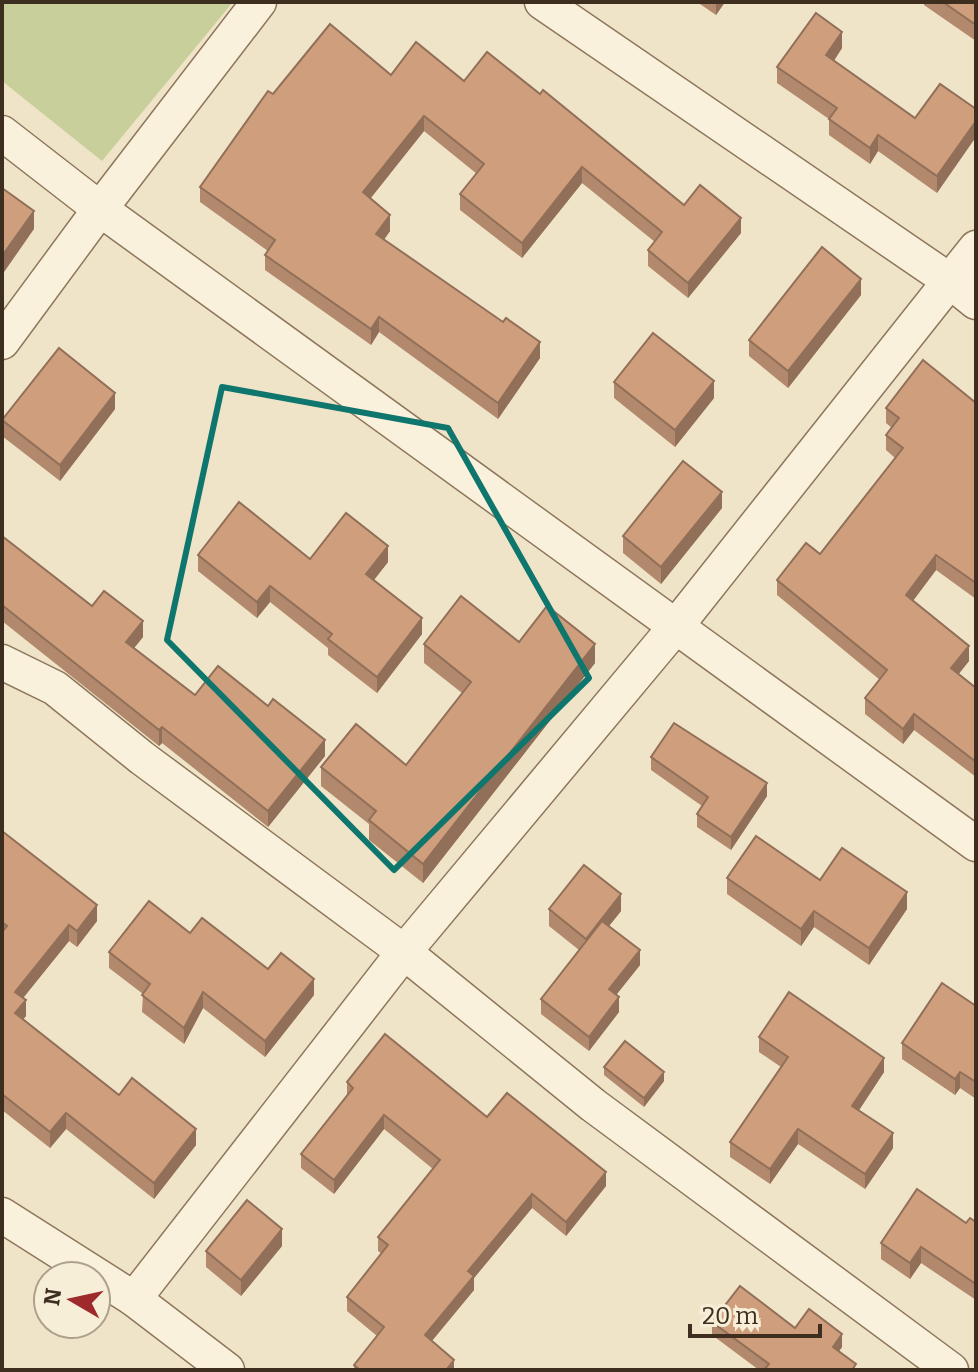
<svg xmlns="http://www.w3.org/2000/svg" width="978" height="1372" font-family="Bitter,serif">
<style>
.green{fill:#c9cf9b}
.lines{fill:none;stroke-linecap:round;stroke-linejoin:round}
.street-casing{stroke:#8d765c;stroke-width:37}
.street{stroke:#faf1dc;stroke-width:34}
.wall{fill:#b2896c}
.shaded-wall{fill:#916f58}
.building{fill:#cf9f7d;stroke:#916f58;stroke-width:2}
.marked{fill:none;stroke:#0f766e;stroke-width:6;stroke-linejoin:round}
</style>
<rect width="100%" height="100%" fill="#f0e4c8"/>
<path class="green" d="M2 2H233L102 161 2 81Z"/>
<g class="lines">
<g class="street-casing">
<g id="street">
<path d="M542 2 950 281 976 302"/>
<path d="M2 133 100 209 976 844"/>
<path d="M2 342 100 209 259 2"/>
<path d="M2 662 55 688 142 758 404 952 593 1105 951 1370"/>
<path d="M2 1215 134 1299 227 1370"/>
<path d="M134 1299 404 952 677 625 976 248"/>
</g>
</g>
<use href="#street" class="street"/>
</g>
<g class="wall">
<path d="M697 2H725L716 15Z"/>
<path d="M924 2H976V41L924 5Z"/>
<path d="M842 48 834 61 915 118 940 84 937 193 878 151 870 164 829 135V119L777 83V67Z"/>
<path d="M391 75 464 81 540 94 684 205 741 233 688 298 648 266V250L655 242 582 183 522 258 460 210V194L477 174 424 131 370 198 390 231 384 240 540 358 498 419 379 332 371 345 265 270V255L268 251 200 202V187L273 94Z"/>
<path d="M861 295 788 388 749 356V340Z"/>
<path d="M614 382 714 398 675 447 614 398Z"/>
<path d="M976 403V599L936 570 913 601 969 661 958 674 976 688V777L914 730 903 744 865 714V698L880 680 777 595V580L820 554 895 458 886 450V435L892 428 886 423V408Z"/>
<path d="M115 409 60 481 2 436V420Z"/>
<path d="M722 508 661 584 623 553V536Z"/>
<path d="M2 536 92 606 143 637 134 648 195 695 325 756 268 827 162 743 159 746 2 621Z"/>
<path d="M198 555 388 562 374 580 422 634 377 693 328 655V648L270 602 257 618 198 571Z"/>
<path d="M519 642 595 663 423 883 369 840V824L321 786V767L406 765 462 693 424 663V644Z"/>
<path d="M651 757 767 796 731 850 697 827V814L702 806 651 770Z"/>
<path d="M2 831 97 921 77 947 69 941 23 998 26 1016 23 1019 119 1095 196 1145 154 1199 66 1129 50 1148 2 1110Z"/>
<path d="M727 878 820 880 907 909 869 965 814 927 801 946 727 894Z"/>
<path d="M549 909 621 911 609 926 640 965 616 995 619 1012 589 1051 541 1014V999L579 950 549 926Z"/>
<path d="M190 933 268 969 314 995 265 1057 203 1008 184 1044 142 1012 143 994 109 968V952Z"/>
<path d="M976 1006V1099L960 1088 955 1095 902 1059V1043Z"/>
<path d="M759 1037 884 1072 859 1110 893 1148 865 1189 798 1144 770 1184 730 1157V1142L781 1067 759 1052Z"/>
<path d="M604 1067 664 1081 644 1107 604 1075Z"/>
<path d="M347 1082 487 1117 606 1186 566 1236 532 1208 474 1278V1290L432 1341 454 1370H354V1365L377 1336 347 1311V1297L382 1254 378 1251V1237L433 1169 384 1129 334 1194 301 1168V1154L347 1096Z"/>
<path d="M976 1222V1300L921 1263 910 1279 881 1259V1243L966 1223Z"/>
<path d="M282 1246 241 1296 206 1267V1251Z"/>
<path d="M712 1322 795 1328 842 1347 839 1351 856 1370H759L712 1335Z"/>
</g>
<g class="shaded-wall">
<path d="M716 2H725L716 15Z"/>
<path d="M842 32V48L826 72V55Z"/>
<path d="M424 116V131L363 208V192Z"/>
<path d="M976 121V137L937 193V176Z"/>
<path d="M878 135V151L870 164V148Z"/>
<path d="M582 167V183L522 258V243Z"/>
<path d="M34 211V229L2 275V256Z"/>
<path d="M390 215V231L376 250V234Z"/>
<path d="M741 218V233L688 298V283Z"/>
<path d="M861 279V295L788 388V371Z"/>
<path d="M379 317V332L371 345V329Z"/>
<path d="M540 342V358L498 419V403Z"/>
<path d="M714 381V398L675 447V430Z"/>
<path d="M115 393V409L60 481V465Z"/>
<path d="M722 492V508L661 584V567Z"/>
<path d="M388 546V562L366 590V574Z"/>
<path d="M936 555V570L906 610V595Z"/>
<path d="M270 586V602L257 618V602Z"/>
<path d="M422 618V634L377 693V677Z"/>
<path d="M143 621V637L126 658V642Z"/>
<path d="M595 644V663L423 883V864Z"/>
<path d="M969 646V661L951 684V668Z"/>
<path d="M914 714V730L903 744V729Z"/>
<path d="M162 727V743L159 746V730Z"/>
<path d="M325 740V756L268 827V811Z"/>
<path d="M767 783V796L731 850V837Z"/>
<path d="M907 892V909L869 965V948Z"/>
<path d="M621 894V911L586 955V939Z"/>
<path d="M97 905V921L77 947V931Z"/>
<path d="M814 911V927L801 946V929Z"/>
<path d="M69 925V941L15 1008V992Z"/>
<path d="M640 950V965L609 1004V989Z"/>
<path d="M314 979V995L265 1057V1041Z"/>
<path d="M203 992V1008L184 1044V1028Z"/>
<path d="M619 997V1012L589 1051V1037Z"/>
<path d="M26 1000V1016L15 1029V1013Z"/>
<path d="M884 1058V1072L852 1121V1106Z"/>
<path d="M664 1072V1081L644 1107V1098Z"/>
<path d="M960 1072V1088L955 1095V1079Z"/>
<path d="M66 1113V1129L50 1148V1132Z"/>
<path d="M384 1115V1129L334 1194V1180Z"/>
<path d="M196 1129V1145L154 1199V1183Z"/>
<path d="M798 1129V1144L770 1184V1169Z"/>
<path d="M893 1133V1148L865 1189V1174Z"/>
<path d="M606 1172V1186L566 1236V1222Z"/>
<path d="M532 1194V1208L474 1278V1290L425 1349V1335L468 1271Z"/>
<path d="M282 1229V1246L241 1296V1280Z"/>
<path d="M921 1247V1263L910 1279V1263Z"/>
<path d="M842 1334V1347L833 1360V1347Z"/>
<path d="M454 1360V1370H446Z"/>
</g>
<g class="building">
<path d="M943 2H976V25Z"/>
<path d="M816 13 842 32 826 55 915 118 940 84 976 109V121L937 176 878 135 870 148 829 119 837 108 777 67Z"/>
<path d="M330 24 391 75 416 42 464 81 487 52 540 94 543 90 684 205 700 185 741 218 688 283 648 250 662 232 582 167 522 243 460 194 484 164 424 116 363 192 390 215 376 234 503 322 506 318 540 342 498 403 379 317 371 329 265 255 275 240 200 187 268 91 273 94Z"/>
<path d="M2 188 34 211 2 256Z"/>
<path d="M822 247 861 279 788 371 749 340Z"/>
<path d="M653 333 714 381 675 430 614 382Z"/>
<path d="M59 348 115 393 60 465 2 420Z"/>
<path d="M923 360 976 403V583L936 555 906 595 969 646 951 668 976 688V762L914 714 903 729 865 698 887 670 777 580 806 543 820 554 903 448 886 435 899 418 886 408Z"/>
<path d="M683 461 722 492 661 567 623 536Z"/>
<path d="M239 502 310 559 346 513 388 546 366 574 422 618 377 677 328 639 332 634 270 586 257 602 198 555Z"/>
<path d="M2 536 92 606 104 591 143 621 126 642 195 695 218 666 268 706 273 699 325 740 268 811 162 727 159 730 154 726 2 605Z"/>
<path d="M461 596 519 642 547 606 595 644 423 864 369 820 376 811 321 767 356 724 406 765 471 682 424 644Z"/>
<path d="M674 723 767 783 731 837 697 814 708 797 651 757Z"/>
<path d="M2 831 97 905 77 931 69 925 15 992 26 1000 15 1013 119 1095 132 1078 196 1129 154 1183 66 1113 50 1132 2 1094V932L7 926 2 922Z"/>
<path d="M756 836 820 880 842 848 907 892 869 948 814 911 801 929 727 878Z"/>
<path d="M584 865 621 894 586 939 549 909Z"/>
<path d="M149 901 190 933 202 918 268 969 281 953 314 979 265 1041 203 992 184 1028 142 995 150 984 109 952Z"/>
<path d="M602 921 640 950 609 989 619 997 589 1037 541 999Z"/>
<path d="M942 983 976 1006V1082L960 1072 955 1079 902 1043Z"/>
<path d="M789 992 884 1058 852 1106 893 1133 865 1174 798 1129 770 1169 730 1142 788 1057 759 1037Z"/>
<path d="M385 1034 487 1117 507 1093 606 1172 566 1222 532 1194 468 1271 474 1276 425 1335 454 1360 446 1370H360L354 1365 384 1327 347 1297 388 1245 378 1237 440 1160 384 1115 334 1180 301 1154 353 1088 347 1082Z"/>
<path d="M625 1041 664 1072 644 1098 604 1067Z"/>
<path d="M917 1189 966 1223 970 1218 976 1222V1284L921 1247 910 1263 881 1243Z"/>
<path d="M247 1200 282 1229 241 1280 206 1251Z"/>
<path d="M740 1286 795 1328 809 1309 842 1334 833 1347 856 1364 852 1370H764L769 1364 712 1322Z"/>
</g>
<path class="marked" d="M222 387 448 428 589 678 394 870 167 640Z"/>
<rect width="978" height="1372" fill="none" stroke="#3d2e20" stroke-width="8"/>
<g transform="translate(72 1300) rotate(279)"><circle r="38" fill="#f7eed8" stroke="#ada18e" stroke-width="2"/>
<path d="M0-6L14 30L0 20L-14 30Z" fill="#9e2a2b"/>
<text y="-12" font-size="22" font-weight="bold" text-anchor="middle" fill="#3d2e20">N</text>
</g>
<path d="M690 1324v12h130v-12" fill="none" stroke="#3d2e20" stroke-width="4"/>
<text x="702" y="1324" font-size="24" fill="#3d2e20" stroke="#f7eed8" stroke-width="6" paint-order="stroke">20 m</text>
</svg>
